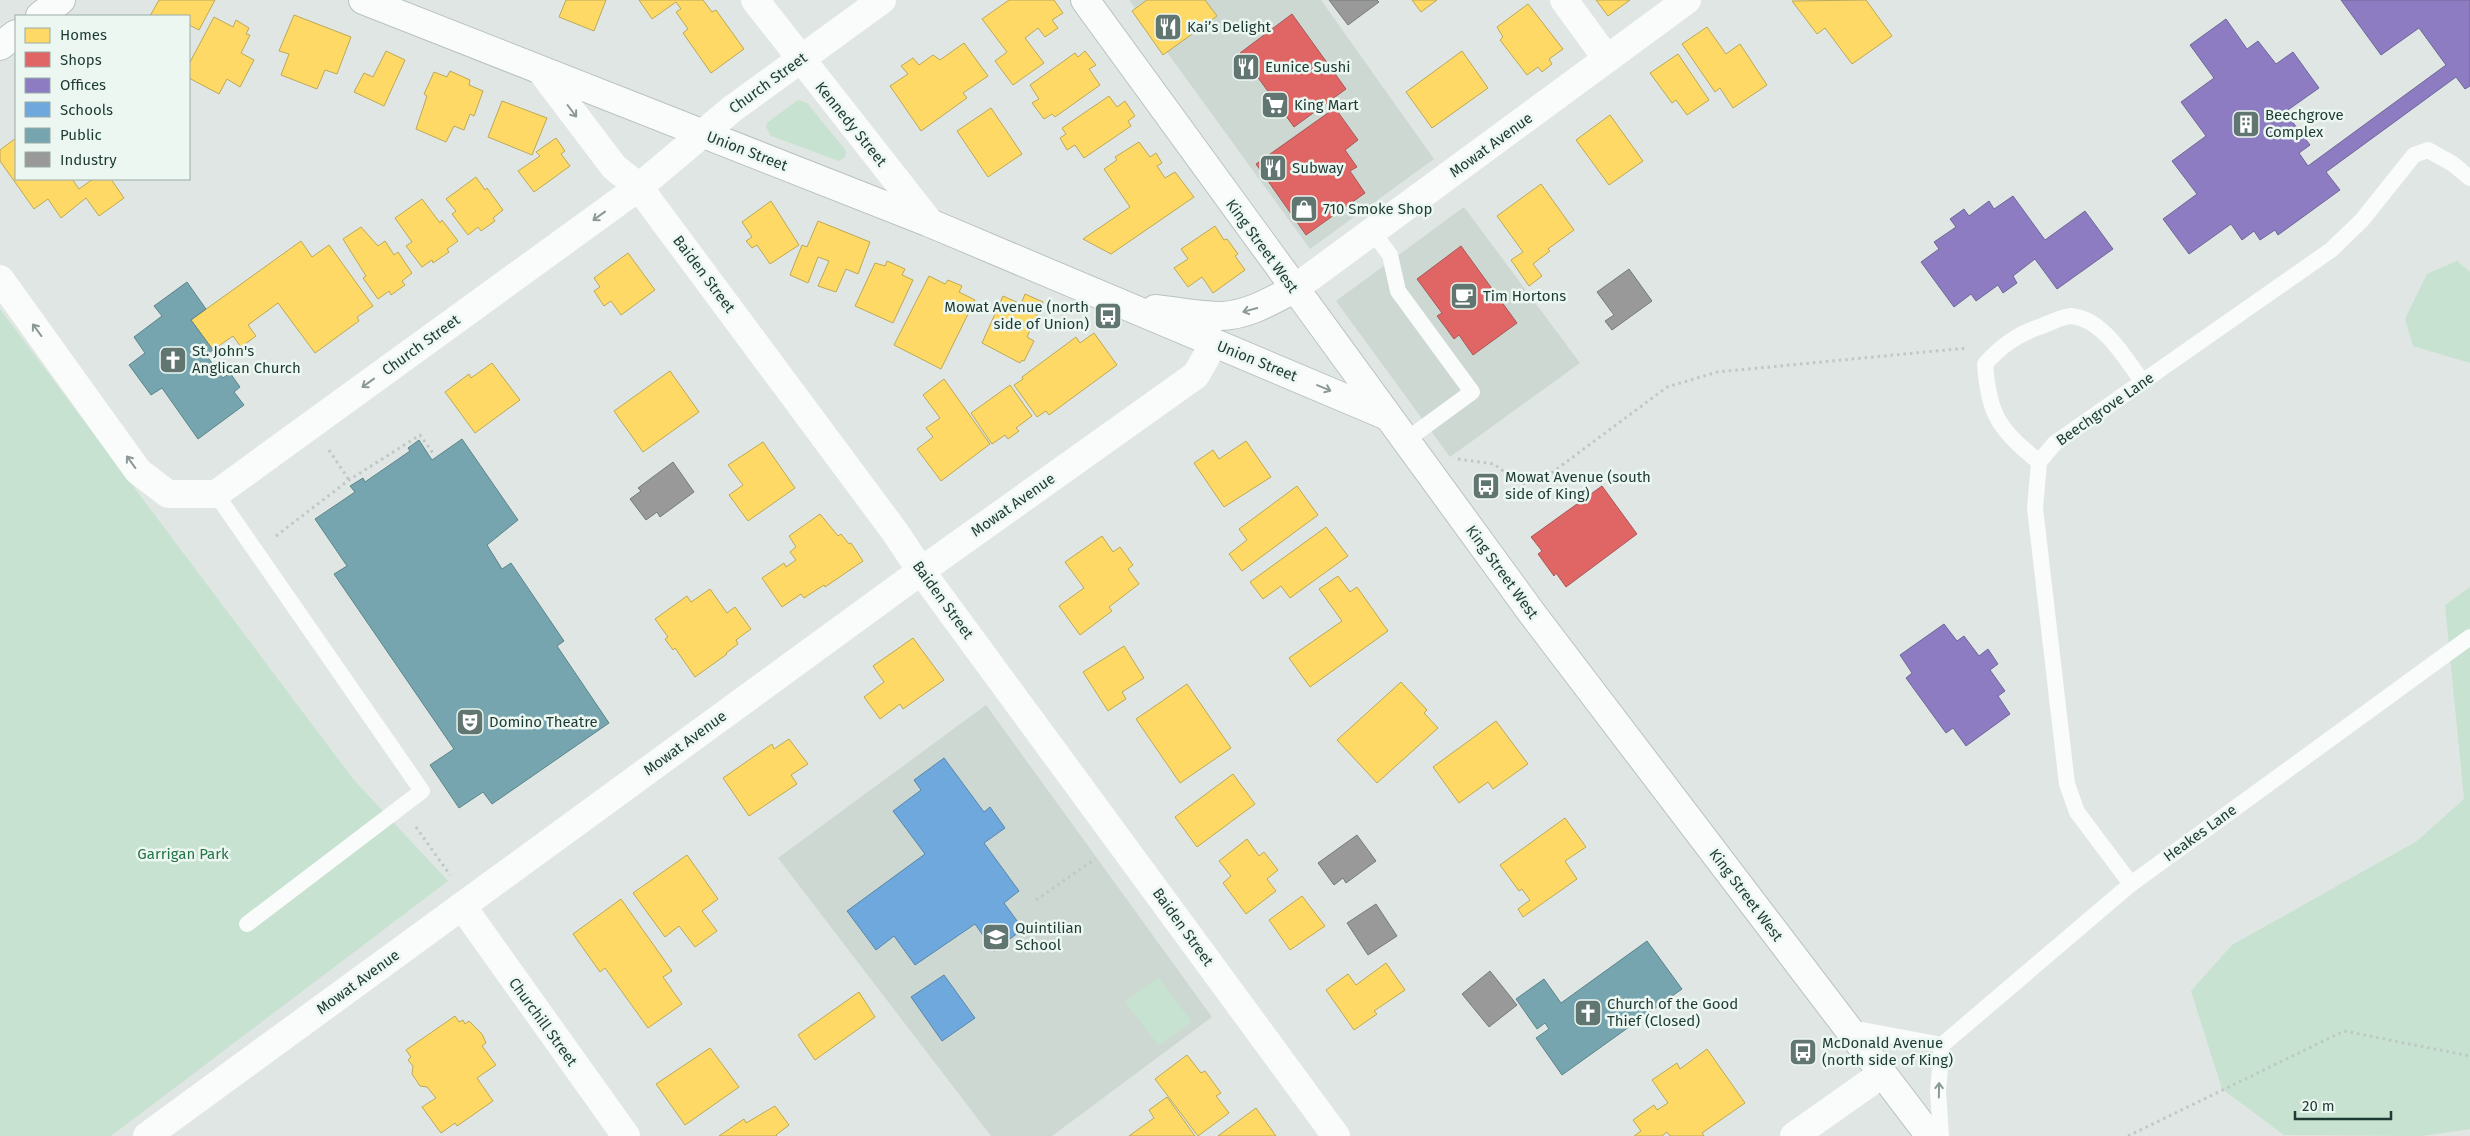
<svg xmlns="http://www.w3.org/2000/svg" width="2470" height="1136" font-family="'Fira Sans',sans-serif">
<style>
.built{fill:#cdd8d3}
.green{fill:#c7e2d0}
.homes{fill:#ffd966;stroke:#bba957}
.shops{fill:#e06666;stroke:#a65957}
.offices{fill:#8e7cc3;stroke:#6c6898}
.schools{fill:#6fa8dc;stroke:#5687a9}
.public{fill:#76a5af;stroke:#5b858a}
.industry{fill:#999;stroke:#747c7a}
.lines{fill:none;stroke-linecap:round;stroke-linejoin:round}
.secondary-casing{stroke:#b9c3bf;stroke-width:30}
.path{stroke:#bec8c5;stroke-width:3;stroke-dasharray:2.5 4;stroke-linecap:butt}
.lane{stroke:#fafbfb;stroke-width:16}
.street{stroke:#fafbfb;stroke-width:28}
.secondary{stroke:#fafbfb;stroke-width:28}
.oneway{stroke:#8c9a97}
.labels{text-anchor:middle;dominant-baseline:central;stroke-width:5;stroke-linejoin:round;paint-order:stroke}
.poi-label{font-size:15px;fill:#1d3a33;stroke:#edf7f2;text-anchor:start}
.street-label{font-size:15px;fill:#1d3a33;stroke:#edf7f2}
.park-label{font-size:15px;fill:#247446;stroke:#edf7f2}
</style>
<rect width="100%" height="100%" fill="#e0e6e3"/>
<g class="built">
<path d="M1129 0H1321L1434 159 1310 249Z"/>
<path d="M1464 207 1580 363 1450 457 1336 301Z"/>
<path d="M986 705 1212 1017 1052 1136H991L778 858Z"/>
</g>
<g class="green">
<path d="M798 100 807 103 846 151 845 157 839 161 771 136 766 127 767 123Z"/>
<path d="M2457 261 2470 272V363L2413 346 2405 319 2427 274Z"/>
<path d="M0 309 353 779 448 881 111 1136H0Z"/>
<path d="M2470 587V1129L2422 1136 2284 1135 2222 1089 2191 991 2232 945 2417 841 2464 799 2445 605Z"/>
<path d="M1158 977 1192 1022 1159 1046 1125 1002Z"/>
</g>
<g class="homes">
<path d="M159 0H215L199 30 189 25V16H150Z"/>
<path d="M566 0H606L594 31 559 17Z"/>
<path d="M639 0H703L712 12 716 10 744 49 711 73 683 33 688 29 676 12 681 9 676 2 652 19Z"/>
<path d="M1009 0H1054L1063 13 1052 20 1058 28 1045 37 1038 28 1025 38 1044 63 1013 85 995 61 1007 52 982 19Z"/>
<path d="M1147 0H1205L1217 16 1163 55 1132 11Z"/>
<path d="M1412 0H1437L1421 12Z"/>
<path d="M1596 0H1630L1608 16Z"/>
<path d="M1866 0 1892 36 1852 64 1825 28 1817 34 1792 1Z"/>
<path d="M1528 4 1563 49 1549 59 1552 64 1542 72 1538 67 1527 75 1500 40 1503 37 1497 27Z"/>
<path d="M294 15 351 37 337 74 325 70 317 89 281 75 289 54 279 51Z"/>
<path d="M214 17 233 27 236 20 249 28 246 34 250 35 241 53 254 60 240 87 227 79 219 94 189 78V64Z"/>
<path d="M1707 27 1726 54 1740 44 1767 85 1733 108 1720 88 1715 92 1682 44Z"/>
<path d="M964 43 988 76 963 93 967 98 921 131 890 86 908 74 901 66 913 58 919 65 933 55 940 60Z"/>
<path d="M386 51 405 60 384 106 354 92 364 73 373 77Z"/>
<path d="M1085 51 1096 65 1089 69 1100 85 1055 117 1052 114 1044 119 1032 103 1039 99 1030 85 1075 53 1078 57Z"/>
<path d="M1462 51 1488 88 1432 128 1406 92Z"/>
<path d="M1678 54 1709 100 1687 115 1676 100 1672 103 1650 73Z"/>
<path d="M450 71 470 80 469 85 483 91 474 116 470 114 464 130 454 126 446 142 416 129 427 96 424 94 434 72 447 77Z"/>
<path d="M1109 96 1117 107 1125 101 1135 116 1128 121 1131 126 1084 158 1075 145 1067 150 1060 138 1066 134 1062 128Z"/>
<path d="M502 101 547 118 532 155 488 137Z"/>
<path d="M991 108 1022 154 988 177 957 131Z"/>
<path d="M1610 115 1643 161 1609 185 1576 140Z"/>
<path d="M16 138V179H72L79 189 93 179H111L124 198 99 216 86 198 61 218 48 199 34 209 0 161V150Z"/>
<path d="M556 138 565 151 561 154 570 166 534 192 518 171 540 156 536 152Z"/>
<path d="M1139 142 1150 157 1156 153 1162 163 1157 166 1165 178 1175 172 1194 197 1111 254 1083 239 1130 207 1104 169 1117 160 1115 157Z"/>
<path d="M476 177 485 190 487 188 503 210 493 218 495 221 481 231 478 227 468 235 452 214 456 211 446 199Z"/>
<path d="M1541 184 1574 230 1548 249 1550 251 1533 264 1542 276 1529 286 1511 260 1523 252 1497 216Z"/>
<path d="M422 199 440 223 442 220 458 241 447 249 449 252 433 263 432 260 422 267 406 246 412 242 395 218Z"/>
<path d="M771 201 799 245 770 264 757 245 752 248 746 241 752 237 742 222Z"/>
<path d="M818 221 870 242 858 274 846 269 836 292 818 286 829 261 818 257 808 283 790 275 802 245 807 247Z"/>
<path d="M1215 226 1224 240 1227 239 1238 254 1235 256 1245 270 1213 293 1202 277 1188 287 1174 268 1188 259 1181 249Z"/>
<path d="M361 227 378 246 385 241 394 255 398 252 412 273 402 281 405 285 391 295 389 291 378 299 363 278 366 276 343 239Z"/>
<path d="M301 241 312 257 329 245 373 306 357 317 359 321 315 353 278 303 248 325 256 336 241 347 233 336 213 350 191 320Z"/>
<path d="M628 253 655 290 621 315 611 301 604 306 594 291 600 287 594 278Z"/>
<path d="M887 261 905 269 902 275 913 280 893 323 855 306 875 263 885 266Z"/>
<path d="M929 276 945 284 948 280 962 286 959 292 975 300 941 369 894 345Z"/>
<path d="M1025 294 1043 302 1027 337 1034 341 1024 361 1022 360 1020 363 982 343 1003 296 1021 304Z"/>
<path d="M1094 333 1117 365 1049 415 1046 411 1037 417 1014 385 1023 379 1022 377 1076 337 1080 343Z"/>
<path d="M492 363 520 400 475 433 445 392 469 374 471 378Z"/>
<path d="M670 371 699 412 643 452 614 411Z"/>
<path d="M944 379 990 444 941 481 917 449 933 437 926 428 940 418 923 395Z"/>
<path d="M1010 385 1032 416 1016 428 1019 431 1008 439 1005 435 992 444 971 413Z"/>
<path d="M1246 441 1271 477 1224 507 1194 463 1213 450 1219 459Z"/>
<path d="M763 442 795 488 748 521 729 495 743 485 728 465Z"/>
<path d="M1297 486 1318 515 1242 571 1229 554 1247 540 1239 529Z"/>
<path d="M820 514 838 536 841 534 849 544 851 543 863 561 825 587 824 585 804 598 801 594 782 607 762 578 784 563 786 567 796 560 790 552 796 547 789 536Z"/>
<path d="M1326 527 1348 556 1290 598 1281 586 1263 599 1250 582Z"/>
<path d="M1102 536 1113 552 1120 547 1133 565 1128 569 1139 584 1109 607 1112 611 1080 635 1059 606 1084 588 1065 562Z"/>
<path d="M1338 576 1350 592 1357 587 1388 631 1310 687 1289 658 1342 621 1319 589Z"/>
<path d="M710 589 727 613 735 607 751 629 736 640 738 644 726 653 727 654 695 677 675 648 673 650 665 639 668 637 655 619 687 596 691 602Z"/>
<path d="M913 638 944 680 903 709 900 704 880 719 864 697 884 682 873 666Z"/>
<path d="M1124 646 1144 678 1122 692 1126 699 1108 711 1083 672Z"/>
<path d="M1401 682 1427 710 1424 713 1438 728 1377 783 1337 740Z"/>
<path d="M1187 684 1231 748 1180 783 1136 719Z"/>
<path d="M1496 721 1528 764 1493 789 1488 782 1459 803 1433 767Z"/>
<path d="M789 739 808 764 791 775 797 784 749 816 723 778 772 744 774 749Z"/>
<path d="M1233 774 1255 804 1197 847 1175 817Z"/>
<path d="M1565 818 1586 847 1565 861 1577 879 1523 917 1518 909 1530 900 1522 889 1519 891 1500 865Z"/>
<path d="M1247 839 1259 856 1264 852 1278 870 1267 879 1276 891 1246 914 1223 883 1231 876 1219 861Z"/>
<path d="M687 855 718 899 702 911 717 931 695 947 679 926 665 937 633 893Z"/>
<path d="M1302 896 1325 926 1290 950 1269 920Z"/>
<path d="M621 899 672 971 663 977 682 1004 648 1028 605 968 600 972 573 934Z"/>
<path d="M1386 963 1405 990 1374 1011 1377 1014 1354 1030 1326 990 1348 974 1356 985Z"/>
<path d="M859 992 875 1017 815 1060 798 1035Z"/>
<path d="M455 1016 459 1022 463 1020 465 1024 469 1021 482 1034 486 1043 482 1046 496 1065 477 1078 493 1101 457 1126 455 1123 441 1133 422 1107 436 1098 427 1087 420 1086 412 1074 413 1066 408 1060 411 1057 406 1050Z"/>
<path d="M710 1048 739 1087 685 1125 656 1084Z"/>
<path d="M1707 1049 1745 1103 1702 1133 1704 1136H1670L1667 1132 1662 1136H1634L1641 1131 1633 1120 1654 1105 1657 1110 1668 1103 1652 1080 1677 1063 1680 1069Z"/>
<path d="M1187 1055 1201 1073 1205 1071 1221 1093 1216 1096 1229 1113 1198 1136 1155 1079Z"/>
<path d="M1167 1097 1195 1136H1129L1154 1118 1149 1110Z"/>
<path d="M775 1106 789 1125 776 1135 777 1136H719L744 1119 746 1123Z"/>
<path d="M1256 1108 1276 1136H1218Z"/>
</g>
<g class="shops">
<path d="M1292 14 1346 89 1294 127 1240 53Z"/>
<path d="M1335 108 1358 140 1345 150 1357 167 1350 171 1365 193 1306 235 1256 164Z"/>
<path d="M1461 246 1517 323 1473 355 1459 335 1454 339 1446 328 1437 316 1442 313 1417 279Z"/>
<path d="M1602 486 1637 534 1566 587 1556 573 1554 576 1538 554 1542 551 1531 537Z"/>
</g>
<g class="offices">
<path d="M2341 0H2470V86L2465 89 2456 77 2326 172 2340 190 2278 235 2275 230 2260 240 2254 231 2242 240 2231 224 2189 254 2163 219 2197 194 2172 161 2206 136 2181 102 2214 78 2190 45 2226 19 2247 49 2258 41 2276 64 2293 52 2319 88 2285 112 2310 145 2299 153 2308 166 2446 65 2419 28 2381 55Z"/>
<path d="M2013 196 2045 240 2085 211 2113 249 2057 289 2035 259 2013 276 2017 283 2003 293 1998 285 1976 301 1971 294 1954 307 1921 262 1939 249 1934 242 1956 227 1950 219 1964 209 1969 216 1989 201 1994 209Z"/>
<path d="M1944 624 1957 641 1964 636 1979 656 1988 649 1998 664 1990 670 2005 691 1998 696 2010 714 1966 746 1953 728 1946 733 1906 678 1912 673 1900 655Z"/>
</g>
<g class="schools">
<path d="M944 758 984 812 990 807 1005 828 984 843 1019 891 1004 903 1023 929 994 951 975 924 915 965 894 936 876 950 847 911 925 854 893 811 921 790 914 780Z"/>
<path d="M944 975 975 1018 942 1041 911 997Z"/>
</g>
<g class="public">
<path d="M187 282 206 309 191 320 213 350 206 355 223 378 230 373 240 387 234 392 244 405 198 439 162 388 151 395 129 365 145 353 134 337 162 316 154 306Z"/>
<path d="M462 439 518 520 487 545 502 569 511 563 564 641 557 646 609 723 492 804 483 792 459 808 430 765 454 749 334 574 347 566 315 519 355 492 350 486 363 478 365 482 410 451 408 448 419 440 432 460Z"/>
<path d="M1647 941 1682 989 1562 1075 1536 1038 1549 1029 1545 1023 1537 1029 1516 999 1544 979 1561 1003Z"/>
</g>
<g class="industry">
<path d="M1329 0H1377L1379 2 1348 25Z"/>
<path d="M1629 269 1652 301 1612 330 1605 321 1614 315 1597 292Z"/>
<path d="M673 462 694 492 660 517 657 512 646 520 630 499 641 491 638 488Z"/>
<path d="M1357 835 1376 861 1346 883 1343 878 1334 885 1318 863Z"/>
<path d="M1376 904 1397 936 1368 955 1347 923Z"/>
<path d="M1490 971 1517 1005 1489 1027 1462 994Z"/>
</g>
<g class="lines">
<g class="secondary-casing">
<g id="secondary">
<path d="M363 0 930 223 1385 415"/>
<path d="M1085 0 1531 612 1930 1136"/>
<path d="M40 16 61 0"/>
<path d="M0 46 16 34"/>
<path d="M1155 309C1176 311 1199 316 1221 316 1248 315 1271 301 1294 289"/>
</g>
</g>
<g class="path">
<path d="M329 450 349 480"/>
<path d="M1458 459 1494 464 1520 484 1538 483 1667 387 1717 372 1967 348"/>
<path d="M276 536 349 480 420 435 433 453"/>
<path d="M416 827 450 875"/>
<path d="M1036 900 1095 859"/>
<path d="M2128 1136 2344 1031 2470 1056"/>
</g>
<g class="lane">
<path d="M1372 231 1390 255 1398 291 1472 392 1405 441"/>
<path d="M2039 462C1999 429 1989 416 1985 364 2002 345 2018 334 2042 326 2050 323 2063 316 2071 316 2104 319 2125 359 2143 382"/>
<path d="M216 494 422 791 247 924"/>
<path d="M2131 884 2077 812 2067 784 2035 508 2039 462 2055 443 2331 250 2362 220 2414 155 2428 150 2453 164 2470 178"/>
<path d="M1846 1027 1942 1045"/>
<path d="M1941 1136 1938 1091 1942 1045 2131 884 2470 637"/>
</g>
<g class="street">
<path d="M755 0 930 223"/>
<path d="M1564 0 1607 59"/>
<path d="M542 72 614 167 639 187 652 205 895 532 921 571 1336 1136"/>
<path d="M0 279 138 471 168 494H216L639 187 732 109 882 0"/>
<path d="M1294 289 1687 0"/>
<path d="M462 906 626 1136"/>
<path d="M147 1136 921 571 1196 375 1214 343"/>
<path d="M1794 1136 1882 1074"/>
</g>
<use href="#secondary" class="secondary"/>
</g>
<defs><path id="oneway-shaft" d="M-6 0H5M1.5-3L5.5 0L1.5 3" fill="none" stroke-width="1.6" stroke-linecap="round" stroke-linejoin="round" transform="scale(1.25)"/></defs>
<g class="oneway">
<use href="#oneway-shaft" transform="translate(572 111) rotate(53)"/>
<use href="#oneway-shaft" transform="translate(599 216) rotate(144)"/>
<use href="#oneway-shaft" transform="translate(1250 310) rotate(165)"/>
<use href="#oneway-shaft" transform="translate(37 330) rotate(-126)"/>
<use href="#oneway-shaft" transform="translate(368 383) rotate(144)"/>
<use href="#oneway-shaft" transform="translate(1324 388) rotate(23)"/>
<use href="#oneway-shaft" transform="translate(131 462) rotate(-126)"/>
<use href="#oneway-shaft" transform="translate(1939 1090) rotate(-89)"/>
</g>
<defs>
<g id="restaurant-square" transform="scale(1.4375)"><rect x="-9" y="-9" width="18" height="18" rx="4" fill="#617671" stroke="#edf7f2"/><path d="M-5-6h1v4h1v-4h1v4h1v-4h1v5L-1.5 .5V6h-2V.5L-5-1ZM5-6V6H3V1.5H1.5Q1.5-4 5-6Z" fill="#fff"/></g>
<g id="supermarket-square" transform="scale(1.4375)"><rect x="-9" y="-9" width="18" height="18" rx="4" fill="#617671" stroke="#edf7f2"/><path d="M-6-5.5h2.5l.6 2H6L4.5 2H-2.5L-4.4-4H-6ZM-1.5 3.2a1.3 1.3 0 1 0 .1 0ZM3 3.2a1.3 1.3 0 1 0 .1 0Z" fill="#fff"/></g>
<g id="building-square" transform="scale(1.4375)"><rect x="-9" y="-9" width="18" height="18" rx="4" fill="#617671" stroke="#edf7f2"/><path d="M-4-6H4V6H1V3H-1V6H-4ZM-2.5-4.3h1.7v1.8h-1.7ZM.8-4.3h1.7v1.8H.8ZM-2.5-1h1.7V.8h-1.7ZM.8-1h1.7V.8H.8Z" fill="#fff"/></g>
<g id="shop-square" transform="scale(1.4375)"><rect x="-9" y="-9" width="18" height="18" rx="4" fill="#617671" stroke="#edf7f2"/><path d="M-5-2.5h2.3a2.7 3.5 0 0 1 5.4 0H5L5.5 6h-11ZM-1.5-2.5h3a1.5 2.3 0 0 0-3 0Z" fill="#fff"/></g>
<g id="cafe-square" transform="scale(1.4375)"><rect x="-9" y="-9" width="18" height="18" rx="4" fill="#617671" stroke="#edf7f2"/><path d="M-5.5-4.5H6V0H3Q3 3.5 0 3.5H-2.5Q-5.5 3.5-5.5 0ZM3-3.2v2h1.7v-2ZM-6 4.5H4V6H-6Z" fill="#fff"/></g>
<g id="bus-square" transform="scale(1.4375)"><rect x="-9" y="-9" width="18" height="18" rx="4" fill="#617671" stroke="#edf7f2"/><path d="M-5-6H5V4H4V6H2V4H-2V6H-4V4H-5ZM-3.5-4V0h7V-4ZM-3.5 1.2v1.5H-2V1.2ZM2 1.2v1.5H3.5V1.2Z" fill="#fff"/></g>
<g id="church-square" transform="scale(1.4375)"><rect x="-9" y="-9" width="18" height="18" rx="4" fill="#617671" stroke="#edf7f2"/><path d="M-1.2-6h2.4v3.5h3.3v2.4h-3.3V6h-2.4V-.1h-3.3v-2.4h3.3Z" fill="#fff"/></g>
<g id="theatre-square" transform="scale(1.4375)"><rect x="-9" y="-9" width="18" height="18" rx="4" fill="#617671" stroke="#edf7f2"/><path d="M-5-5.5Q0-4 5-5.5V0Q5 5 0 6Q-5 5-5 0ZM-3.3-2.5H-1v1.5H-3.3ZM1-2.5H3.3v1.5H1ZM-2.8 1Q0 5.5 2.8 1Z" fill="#fff"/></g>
<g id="school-square" transform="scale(1.4375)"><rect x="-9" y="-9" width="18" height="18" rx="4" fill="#617671" stroke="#edf7f2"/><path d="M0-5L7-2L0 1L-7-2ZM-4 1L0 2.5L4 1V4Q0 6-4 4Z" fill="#fff"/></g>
</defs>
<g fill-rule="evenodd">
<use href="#restaurant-square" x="1168" y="27"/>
<use href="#restaurant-square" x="1246" y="67"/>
<use href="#supermarket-square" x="1275" y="105"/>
<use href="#building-square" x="2246" y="124"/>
<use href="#restaurant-square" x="1273" y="168"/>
<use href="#shop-square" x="1304" y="209"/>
<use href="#cafe-square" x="1464" y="296"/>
<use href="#bus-square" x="1108" y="316"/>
<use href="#church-square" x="173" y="360"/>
<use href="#bus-square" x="1486" y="486"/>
<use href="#theatre-square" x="470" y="722"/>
<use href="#school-square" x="996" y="937"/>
<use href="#church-square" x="1588" y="1013"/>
<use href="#bus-square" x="1803" y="1052"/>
</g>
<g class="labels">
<g class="poi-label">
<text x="1187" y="27">Kai’s Delight</text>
<text x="1265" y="67">Eunice Sushi</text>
<text x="1294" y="105">King Mart</text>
<text x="2265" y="115">Beechgrove<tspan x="2265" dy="17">Complex</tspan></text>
<text x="1292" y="168">Subway</text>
<text x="1323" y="209">710 Smoke Shop</text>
<text x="1483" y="296">Tim Hortons</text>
<text x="1089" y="307" text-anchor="end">Mowat Avenue (north<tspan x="1089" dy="17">side of Union)</tspan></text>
<text x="192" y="351">St. John's<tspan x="192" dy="17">Anglican Church</tspan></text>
<text x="1505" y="477">Mowat Avenue (south<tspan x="1505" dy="17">side of King)</tspan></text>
<text x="489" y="722">Domino Theatre</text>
<text x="1015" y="928">Quintilian<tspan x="1015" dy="17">School</tspan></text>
<text x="1607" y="1004">Church of the Good<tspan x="1607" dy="17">Thief (Closed)</tspan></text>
<text x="1822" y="1043">McDonald Avenue<tspan x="1822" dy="17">(north side of King)</tspan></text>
</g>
<g class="street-label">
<text transform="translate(768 83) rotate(-36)">Church Street</text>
<text transform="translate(851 124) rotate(51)">Kennedy Street</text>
<text transform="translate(1491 145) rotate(-36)">Mowat Avenue</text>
<text transform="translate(747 151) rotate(21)">Union Street</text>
<text transform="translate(1262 246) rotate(54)">King Street West</text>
<text transform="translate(704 274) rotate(53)">Baiden Street</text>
<text transform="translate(421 345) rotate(-36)">Church Street</text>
<text transform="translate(1257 361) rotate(22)">Union Street</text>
<text transform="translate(2105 409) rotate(-35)">Beechgrove Lane</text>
<text transform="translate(1013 505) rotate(-35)">Mowat Avenue</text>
<text transform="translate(1502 572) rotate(54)">King Street West</text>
<text transform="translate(943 600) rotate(54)">Baiden Street</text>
<text transform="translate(685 743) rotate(-36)">Mowat Avenue</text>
<text transform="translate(2200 833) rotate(-36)">Heakes Lane</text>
<text transform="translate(1746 895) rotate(53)">King Street West</text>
<text transform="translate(1183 927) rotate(54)">Baiden Street</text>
<text transform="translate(358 982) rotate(-36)">Mowat Avenue</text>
<text transform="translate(543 1022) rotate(54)">Churchill Street</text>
</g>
<g class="park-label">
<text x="183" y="854">Garrigan Park</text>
</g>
</g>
<rect x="15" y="15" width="175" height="165" fill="#edf7f2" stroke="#9aaba6"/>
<rect x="25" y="28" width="25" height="15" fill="#ffd966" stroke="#9aaba6"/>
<text x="60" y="40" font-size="15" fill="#1d3a33">Homes</text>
<rect x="25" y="52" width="25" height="15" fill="#e06666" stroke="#9aaba6"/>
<text x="60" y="65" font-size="15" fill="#1d3a33">Shops</text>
<rect x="25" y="78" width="25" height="15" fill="#8e7cc3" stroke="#9aaba6"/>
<text x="60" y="90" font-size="15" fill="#1d3a33">Offices</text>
<rect x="25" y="102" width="25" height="15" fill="#6fa8dc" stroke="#9aaba6"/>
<text x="60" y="115" font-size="15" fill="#1d3a33">Schools</text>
<rect x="25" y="128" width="25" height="15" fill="#76a5af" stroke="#9aaba6"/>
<text x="60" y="140" font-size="15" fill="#1d3a33">Public</text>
<rect x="25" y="152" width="25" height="15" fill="#999999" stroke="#9aaba6"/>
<text x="60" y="165" font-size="15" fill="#1d3a33">Industry</text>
<path d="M2295 1111v8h96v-8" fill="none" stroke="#1d3a33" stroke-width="2.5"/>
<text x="2302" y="1111" font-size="15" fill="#1d3a33" stroke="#edf7f2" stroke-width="4" paint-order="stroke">20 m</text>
</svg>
